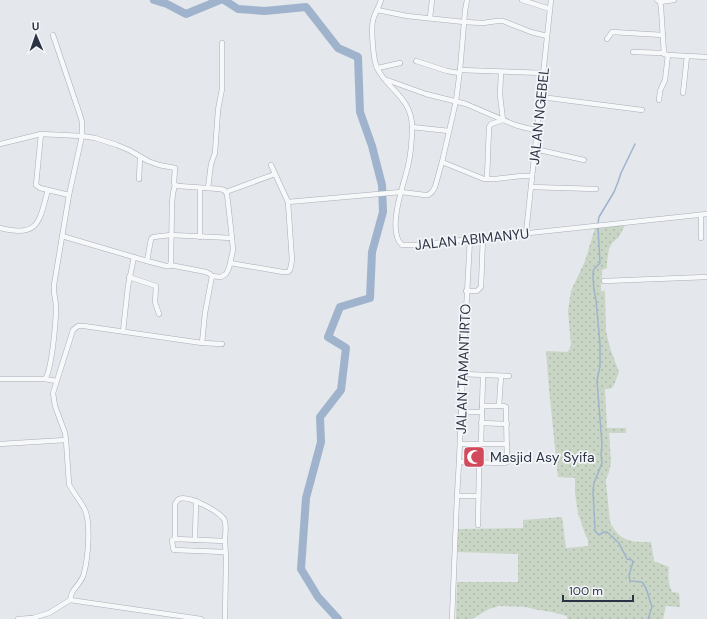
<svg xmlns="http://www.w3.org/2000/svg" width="707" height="619" font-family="'DM Sans',sans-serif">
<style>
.grass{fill:url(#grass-dots)}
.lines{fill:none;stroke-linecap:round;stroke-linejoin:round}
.stream{stroke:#9fb4cc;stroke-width:1.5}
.river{stroke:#9fb4cc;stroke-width:8}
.minor-casing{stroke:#a9aeb7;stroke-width:5.5}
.minor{stroke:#f7f8fa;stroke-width:4.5}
.labels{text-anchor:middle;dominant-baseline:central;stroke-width:3.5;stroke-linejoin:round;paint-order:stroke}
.street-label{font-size:14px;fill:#2b3445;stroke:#f4f6f9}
.poi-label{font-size:14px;fill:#2b3445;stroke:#f4f6f9;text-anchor:start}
</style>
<defs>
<pattern id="grass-dots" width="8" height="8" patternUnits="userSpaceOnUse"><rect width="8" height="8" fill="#c9d6c5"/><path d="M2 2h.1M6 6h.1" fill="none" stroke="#adb8ab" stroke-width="1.8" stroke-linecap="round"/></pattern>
</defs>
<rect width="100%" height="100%" fill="#e4e7ec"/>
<path class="grass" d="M625 225 619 237 612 243 609 249 607 262V268L602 270 601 291H605L606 331 610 348 619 372C618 375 614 386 612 388 611 389 606 389 605 389L607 428H626V433H609L611 463 609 472 606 479V482L610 522C620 542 631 542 651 542L654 561 669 567C668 577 668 582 672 592L679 593 680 607 666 606 663 619H567V616L552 612 538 610 526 607 499 606 489 609 472 619H456L457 582H518V554L456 552 458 529 523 528V520L562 517 566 548 588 546V540L585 534 578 513 575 493V478L558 477 549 389 546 351 567 352 569 350 571 345 568 311 571 291 585 261 595 228Z"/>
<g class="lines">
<g class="stream">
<path d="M598 223 599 217 614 192 618 182 621 173 635 144"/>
<path d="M598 227 600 263 594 269 593 272V278L594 290 596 300 600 344V366L597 381 602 444 601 455 602 463 594 483 593 491 595 531 599 535 604 532H607L619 543 627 559 632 560 633 562 629 575 630 581 642 582 646 588 652 607 648 619"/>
</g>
<g class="river">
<path d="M154 0 167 4 186 14 220 0"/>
<path d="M224 0 238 9 265 11 306 7 338 48 358 57 360 112 372 146 382 185 383 212 372 252 370 298 340 307 328 337 346 348 341 390 320 417 321 442 306 498 301 569 318 597 338 619"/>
</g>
<g class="minor-casing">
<g id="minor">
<path d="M381 0C379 7 375 13 373 20 371 29 373 59 377 68 388 90 412 98 412 127 412 140 411 153 408 166 404 184 386 230 402 245H416L707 214"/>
<path d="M522 0 550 9"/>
<path d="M657 0 660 2 661 7 664 54 668 55 707 57"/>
<path d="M660 2 674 0"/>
<path d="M377 10 407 16 464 22 483 23 497 21H503L531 32 547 36"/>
<path d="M430 18 432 0"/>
<path d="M607 39 612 32 663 35"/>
<path d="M633 52 663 53"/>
<path d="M416 61 447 71 459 73"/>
<path d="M378 68 400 63"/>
<path d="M460 70 544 73"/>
<path d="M387 80 426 94 466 104 515 125 526 128 537 130"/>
<path d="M683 93 687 56"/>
<path d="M541 97 642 110"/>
<path d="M659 100 660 91 665 80 668 55"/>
<path d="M412 127 449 131"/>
<path d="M41 134 36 185 40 188 69 195"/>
<path d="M0 144 41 134 82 136 95 138 117 145 129 150 148 161 159 165 175 168 174 183 175 185 178 186 220 189 224 190 227 194 232 238 233 250 229 268 226 274 221 277 212 276"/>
<path d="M535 149 584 160"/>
<path d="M442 162 484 179H495L521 176H532"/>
<path d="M139 179 140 158"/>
<path d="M487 179 489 127 491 124 503 120 500 95 501 72"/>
<path d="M531 187 596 189"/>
<path d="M200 188V237"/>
<path d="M208 188 211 164 215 153 218 110 222 89V43"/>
<path d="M226 192 275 174"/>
<path d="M288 202 401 192 425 195H428L432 192 435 187 442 162 456 101 460 70 465 11 467 0"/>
<path d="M701 215V238"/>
<path d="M0 228C40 238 39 221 48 190"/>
<path d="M526 233 551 0"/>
<path d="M62 236 147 261 166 266H170L171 261 172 203 173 193 175 185"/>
<path d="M147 261 151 239 153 237 171 235 232 238"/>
<path d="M230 263 283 272H288L290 270 292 260 288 202 271 165"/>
<path d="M170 265 206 272 210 274 212 276 205 313 202 343"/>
<path d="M129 277 156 286 155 302 159 314"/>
<path d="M604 281 707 277"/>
<path d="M466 291H477L481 287 483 237"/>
<path d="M123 331 128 286 134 257"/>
<path d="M463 374 509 376"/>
<path d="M0 379H45L56 381"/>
<path d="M45 379C52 370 56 320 56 307 56 299 53 294 54 285L69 195 82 136V122L80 115 53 35"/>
<path d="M499 406 501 376"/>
<path d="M461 412H482"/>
<path d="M481 423 507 424"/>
<path d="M0 444 66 440"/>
<path d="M460 444H507"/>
<path d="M481 444 483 375"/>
<path d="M459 462 505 463 507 462 506 407 504 406H482"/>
<path d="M457 496H478"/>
<path d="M478 525 479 469"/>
<path d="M175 539V504C177 501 177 500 179 499 189 495 218 511 224 519 227 525 225 534 225 541"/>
<path d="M195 540 196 501"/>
<path d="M70 600C71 597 71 594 73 591 77 585 83 580 84 573 88 558 91 524 85 510 81 501 73 493 69 484L66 440 65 433 55 406 53 393 73 330 78 326H84L202 343 222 344"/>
<path d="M18 619 33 618 49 613 70 600 201 619"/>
<path d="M225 619 226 558 225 541 175 539 172 540 173 548 174 550 225 552"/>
<path d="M452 619 457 496 459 462 464 349 470 239"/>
</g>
</g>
<use href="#minor" class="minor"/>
</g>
<defs>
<g id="mosque-square" transform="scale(1.15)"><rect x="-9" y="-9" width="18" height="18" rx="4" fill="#d1495b" stroke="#f4f6f9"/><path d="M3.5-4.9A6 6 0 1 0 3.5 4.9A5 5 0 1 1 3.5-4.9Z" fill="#fff"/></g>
</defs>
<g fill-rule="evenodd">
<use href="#mosque-square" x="474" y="457"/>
</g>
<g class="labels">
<g class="street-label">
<text transform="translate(539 116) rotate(-84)">JALAN NGEBEL</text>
<text transform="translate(472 239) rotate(-6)">JALAN ABIMANYU</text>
<text transform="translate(463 369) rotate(-88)">JALAN TAMANTIRTO</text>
</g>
<g class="poi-label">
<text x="490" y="457">Masjid Asy Syifa</text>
</g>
</g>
<g transform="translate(36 36) rotate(358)" stroke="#f4f6f9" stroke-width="3" paint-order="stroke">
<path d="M0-3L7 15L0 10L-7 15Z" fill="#2b3445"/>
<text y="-6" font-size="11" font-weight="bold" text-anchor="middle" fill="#2b3445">U</text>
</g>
<path d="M563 595v6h70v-6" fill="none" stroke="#2b3445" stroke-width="2"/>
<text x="569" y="595" font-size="12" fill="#2b3445" stroke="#f4f6f9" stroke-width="3" paint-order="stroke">100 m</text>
</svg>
